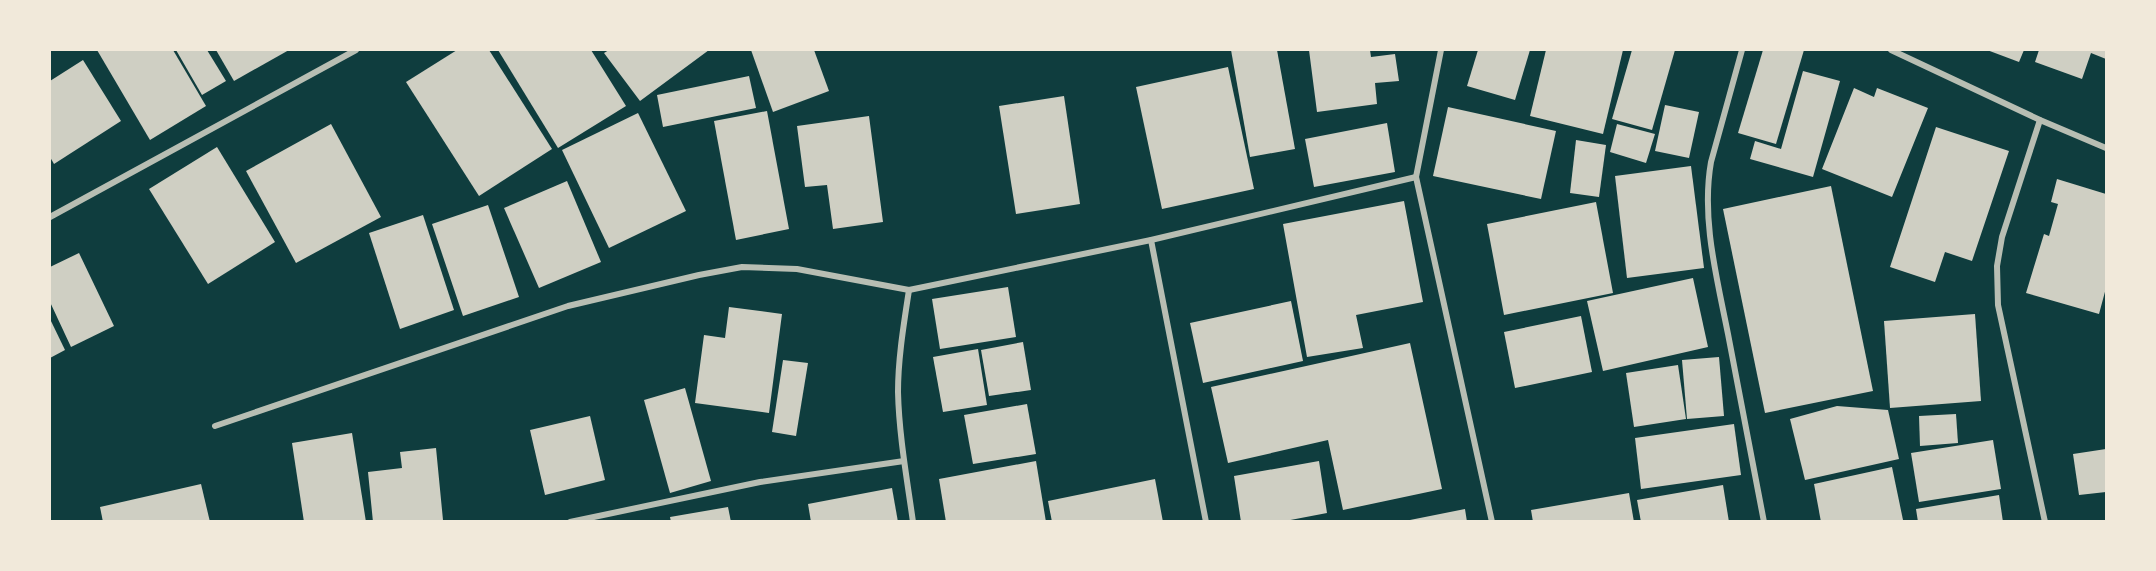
<svg xmlns="http://www.w3.org/2000/svg" width="2156" height="571" font-family="Roboto,sans-serif">
<style>
.building{fill:#cfcfc3}
.lines{fill:none;stroke-linecap:round;stroke-linejoin:round}
.minor{stroke:#b8beb3;stroke-width:6}
</style>
<rect width="100%" height="100%" fill="#0f3d3e"/>
<g class="building">
<path d="M97 50H173L206 106 150 140Z"/>
<path d="M176 50H207L226 81 202 95Z"/>
<path d="M216 50H289L234 81Z"/>
<path d="M457 50H489L552 149 479 196 406 82Z"/>
<path d="M498 50H591L626 106 558 148Z"/>
<path d="M609 50H709L640 101 604 53Z"/>
<path d="M751 50H814L829 91 773 112Z"/>
<path d="M1231 50H1277L1295 149 1250 157Z"/>
<path d="M1309 50H1370L1371 57 1395 54 1399 81 1375 83 1377 104 1317 112Z"/>
<path d="M1478 50H1530L1515 100 1467 86Z"/>
<path d="M1546 50H1623L1603 134 1530 116Z"/>
<path d="M1632 50H1675L1652 130 1612 119Z"/>
<path d="M1763 50H1804L1776 144 1738 133Z"/>
<path d="M1987 50H2024L2019 62Z"/>
<path d="M2039 50H2106V59L2091 53 2082 79 2035 62Z"/>
<path d="M83 60 121 121 54 164 50 157V81Z"/>
<path d="M1228 67 1254 189 1162 209 1136 87Z"/>
<path d="M1803 71 1840 81 1813 177 1750 159 1755 141 1781 149Z"/>
<path d="M749 76 756 108 663 127 657 95Z"/>
<path d="M1854 88 1874 97 1877 88 1928 108 1892 197 1822 169Z"/>
<path d="M1064 96 1080 204 1016 214 999 106Z"/>
<path d="M1665 105 1699 112 1689 158 1655 151Z"/>
<path d="M1448 107 1556 131 1541 199 1433 176Z"/>
<path d="M767 111 789 229 736 240 714 121Z"/>
<path d="M638 113 686 211 609 248 562 150Z"/>
<path d="M869 116 883 222 833 229 827 185 805 187 797 126Z"/>
<path d="M1387 123 1395 172 1314 187 1305 139Z"/>
<path d="M331 124 381 217 296 263 246 171Z"/>
<path d="M1617 124 1655 134 1646 163 1610 152Z"/>
<path d="M1936 127 2009 151 1972 261 1945 252 1935 282 1890 267Z"/>
<path d="M1576 140 1606 145 1599 197 1570 193Z"/>
<path d="M217 147 275 242 208 284 149 189Z"/>
<path d="M1691 166 1704 268 1627 278 1615 176Z"/>
<path d="M2057 179 2106 194V288L2099 314 2026 293 2044 234 2049 236 2058 204 2051 202Z"/>
<path d="M567 181 601 262 539 288 504 208Z"/>
<path d="M1831 186 1873 391 1765 413 1723 209Z"/>
<path d="M1404 201 1423 302 1356 315 1363 348 1307 357 1283 224Z"/>
<path d="M1596 202 1613 293 1504 315 1487 224Z"/>
<path d="M488 205 519 297 463 316 432 224Z"/>
<path d="M423 215 454 310 400 329 369 233Z"/>
<path d="M79 253 114 326 71 347 50 302V267Z"/>
<path d="M1693 278 1708 347 1603 371 1587 301Z"/>
<path d="M1008 287 1016 337 940 349 932 299Z"/>
<path d="M1291 301 1303 361 1203 383 1190 323Z"/>
<path d="M729 307 782 314 769 413 695 403 704 335 725 338Z"/>
<path d="M1975 314 1981 401 1890 408 1884 321Z"/>
<path d="M1581 316 1592 372 1515 388 1504 332Z"/>
<path d="M50 319 65 350 50 358Z"/>
<path d="M1023 342 1031 390 989 396 981 350Z"/>
<path d="M1410 343 1442 489 1343 510 1328 440 1228 463 1211 387Z"/>
<path d="M978 349 987 405 943 412 933 357Z"/>
<path d="M1719 357 1724 416 1687 419 1682 360Z"/>
<path d="M783 360 808 363 796 436 772 432Z"/>
<path d="M1678 365 1686 419 1634 427 1626 373Z"/>
<path d="M685 388 711 481 670 493 644 400Z"/>
<path d="M1027 404 1036 454 973 464 964 415Z"/>
<path d="M1837 406 1888 410 1899 459 1805 480 1790 419Z"/>
<path d="M1956 414 1958 443 1920 446 1919 416Z"/>
<path d="M590 416 605 480 545 495 530 430Z"/>
<path d="M1734 424 1741 475 1641 489 1635 438Z"/>
<path d="M352 433 366 522H304L292 443Z"/>
<path d="M1993 440 2001 489 1919 502 1911 453Z"/>
<path d="M436 448 443 520 373 522 368 472 402 468 400 452Z"/>
<path d="M2106 449V492L2079 495 2073 454Z"/>
<path d="M1036 461 1046 522H946L939 479Z"/>
<path d="M1319 461 1327 513 1280 522H1241L1234 476Z"/>
<path d="M1892 467 1903 520 1821 522 1814 484Z"/>
<path d="M1155 479 1163 522H1052L1048 501Z"/>
<path d="M201 484 210 522H103L100 507Z"/>
<path d="M1723 485 1729 522H1641L1637 500Z"/>
<path d="M892 488 898 522H811L808 504Z"/>
<path d="M1629 493 1634 522H1533L1531 510Z"/>
<path d="M1999 495 2003 522H1918L1916 509Z"/>
<path d="M728 507 731 522H671L670 517Z"/>
<path d="M1465 509 1467 522H1411L1410 520Z"/>
</g>
<g class="lines">
<g class="minor">
<path d="M1441 50 1416 177 1492 522"/>
<path d="M1742 50 1711 162C1701 219 1717 278 1728 334 1740 396 1752 459 1764 522"/>
<path d="M1891 50 2040 120 2106 148"/>
<path d="M2040 120 2002 237 1997 266 1998 305 2045 522"/>
<path d="M50 217 356 50"/>
<path d="M1151 240 1206 522"/>
<path d="M909 290C904 323 898 358 898 392 899 435 907 479 913 522"/>
<path d="M215 426 568 306 699 275 742 267 797 269 909 290 1151 240 1416 177"/>
<path d="M570 522 760 482 904 461"/>
</g>
</g>
<rect width="2156" height="571" fill="none" stroke="#f1e9da" stroke-width="102"/>
</svg>
